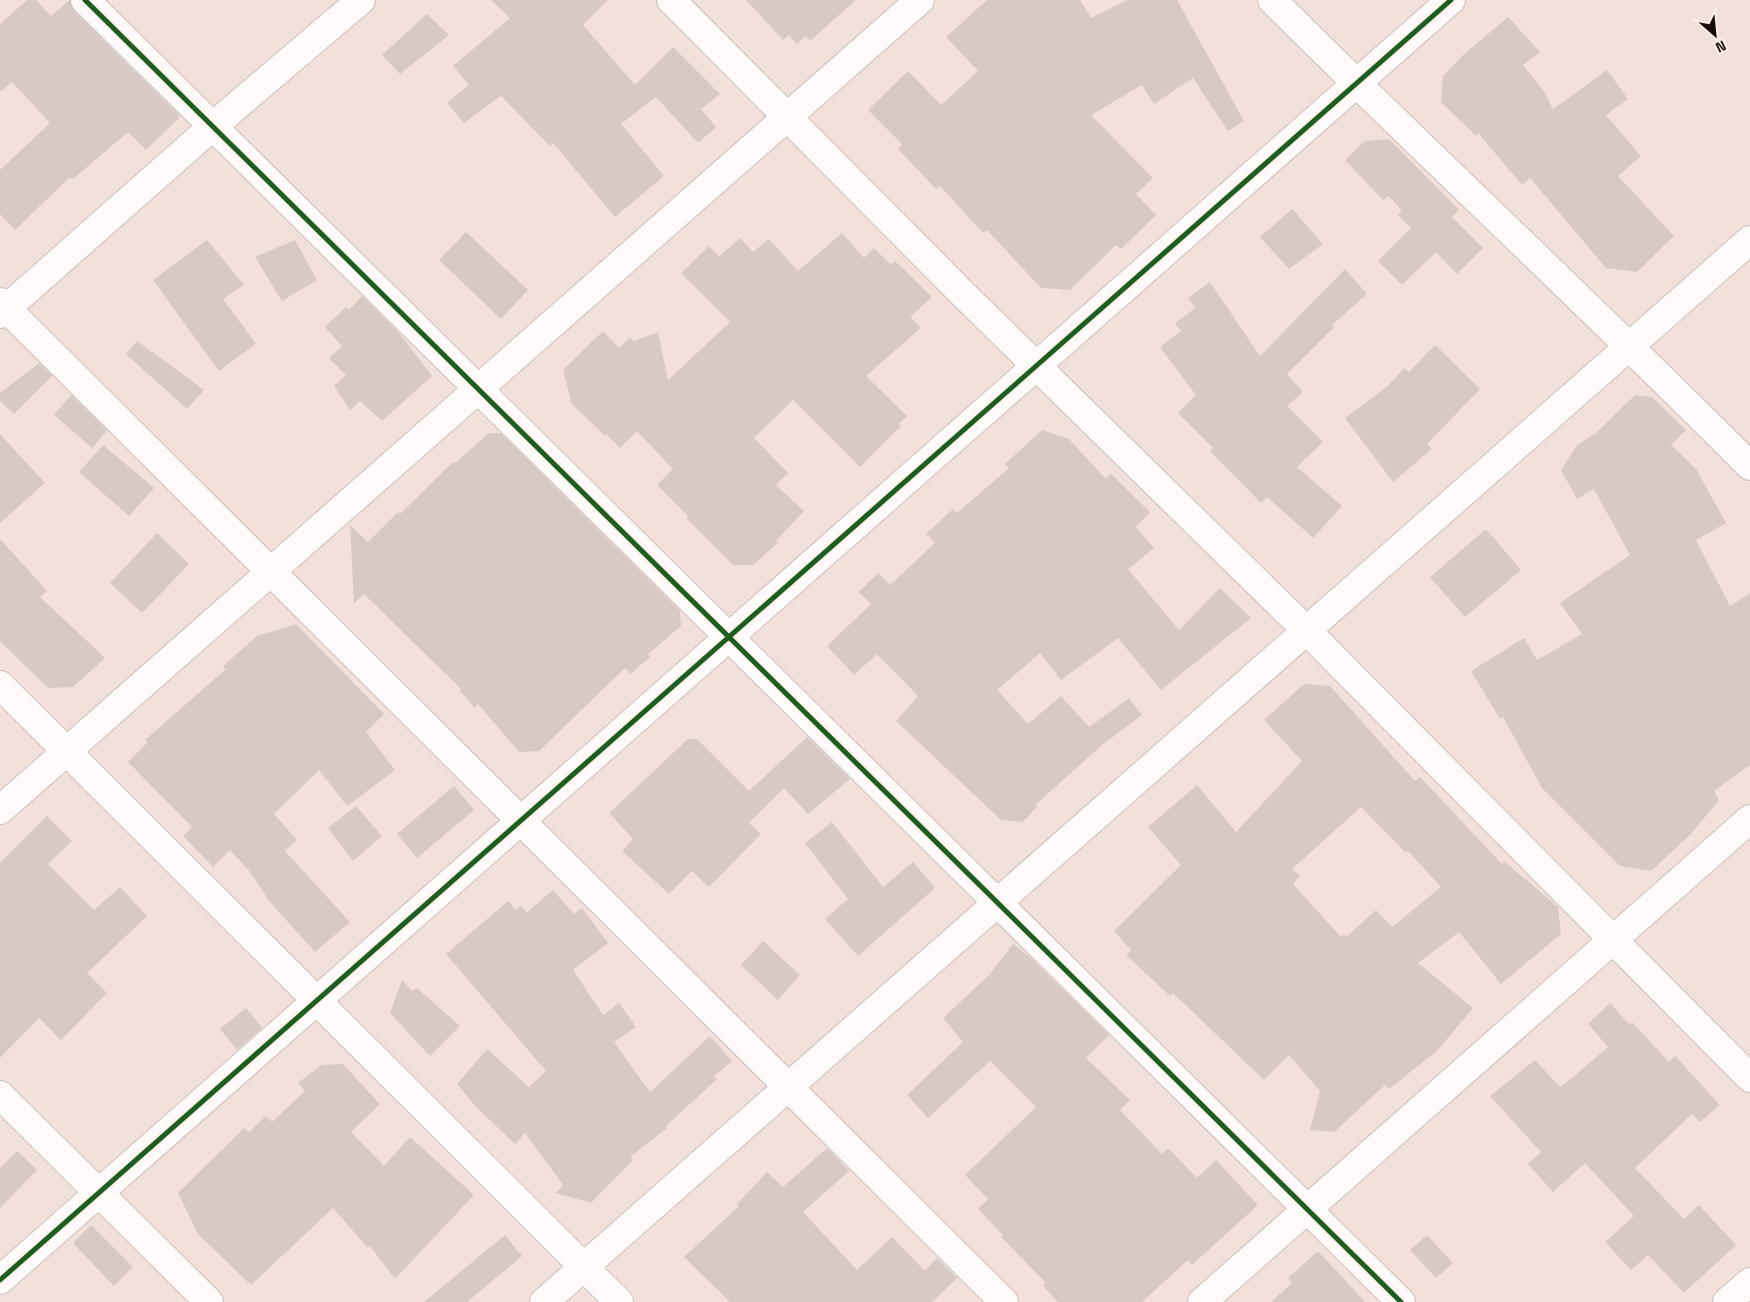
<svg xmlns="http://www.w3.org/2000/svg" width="1750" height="1302" font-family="'Space Grotesk',sans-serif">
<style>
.building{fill:#d7cac5;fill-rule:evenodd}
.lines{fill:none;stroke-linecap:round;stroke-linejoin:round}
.street-casing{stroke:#ccc0ba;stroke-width:30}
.secondary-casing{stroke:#ccc0ba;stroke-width:30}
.street{stroke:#fdfaf9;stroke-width:28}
.secondary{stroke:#fdfaf9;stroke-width:28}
.cycleway-casing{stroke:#ffede6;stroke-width:8}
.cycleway{stroke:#1b5e20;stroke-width:5}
</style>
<rect width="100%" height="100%" fill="#f1e1da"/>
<g class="building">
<path d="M27 0H36L51 16 70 0 74 11 179 115V118L146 150 128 132 73 179 70 177 15 230 0 214V170L50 123 12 82 0 92V24Z"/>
<path d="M491 0H608L583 25 635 85 673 47 720 94 701 109 716 127 698 143 656 97 621 124 664 176 615 217 553 143 550 146 501 96 464 123 447 103 469 85 453 66 510 18Z"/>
<path d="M746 0H856L810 41 806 36 797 44 789 35 783 40Z"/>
<path d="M987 0H1080L1091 18 1127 0H1177L1244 121 1228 131 1193 78 1154 104 1142 85 1091 115 1153 178 1136 194 1156 215 1121 249 1116 245 1070 290 1041 288 987 230 983 233 940 186 936 189 898 149 902 144 868 110 908 71 941 105 978 71 946 37Z"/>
<path d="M427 14 449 35 400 74 382 55Z"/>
<path d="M1508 17 1540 52 1523 65 1545 93 1553 109 1607 70 1628 99 1606 115 1641 156 1618 176 1674 236 1637 272 1606 268 1530 178 1522 185 1478 133 1476 136 1441 102 1443 76 1462 56Z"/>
<path d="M1389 139 1459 210 1452 217 1483 248 1457 274 1436 252 1402 285 1378 261 1411 228 1398 215 1402 211 1389 196 1383 200 1345 160 1365 141Z"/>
<path d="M1292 209 1323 244 1289 269 1260 237Z"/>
<path d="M466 232 528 290 501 319 439 260Z"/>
<path d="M842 233 864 258 874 248 891 265 895 261 932 297 910 317 921 328 866 376 907 416 899 424 901 426 860 467 793 400 754 438 788 473 776 485 804 511 776 541 778 543 753 565H733L686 518 688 516 657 485 673 469 637 431 620 448 606 434 604 435 572 404 563 370 603 331 619 348 630 337 634 341 658 332 668 380 730 322 681 273 709 246 719 256 740 238 753 252 769 239 798 271Z"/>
<path d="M207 240 244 285 223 299 256 344 219 371 153 280Z"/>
<path d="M295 240 317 280 282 301 255 257Z"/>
<path d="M1345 269 1367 294 1332 325 1334 327 1287 374 1303 392 1287 406 1323 442 1297 467 1342 506 1313 538 1267 497 1261 503 1210 451 1213 448 1178 413 1196 395 1160 347 1181 331 1175 323 1195 308 1188 298 1210 282 1260 356Z"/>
<path d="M362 296 400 334 432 376 382 421 360 401 350 410 334 386 346 375 329 358 342 346 325 327 346 307 349 310Z"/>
<path d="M137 341 204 390 187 409 126 354Z"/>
<path d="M1435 345 1480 389 1427 444 1432 449 1393 482 1345 418 1388 386 1404 368 1409 372Z"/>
<path d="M39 363 52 376 14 414 0 401V393Z"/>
<path d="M71 395 107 430 92 448 54 415Z"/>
<path d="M1635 395 1652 397 1686 430 1671 445 1696 469 1726 523 1696 540 1730 606 1750 593V765L1714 791 1719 800 1690 835 1651 871 1620 866 1542 788 1503 717 1500 719 1471 671 1524 638 1537 660 1582 634 1560 603 1630 555 1594 489 1577 499 1561 470 1577 445 1596 433Z"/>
<path d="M1042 430 1069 439 1106 479 1111 474 1150 512 1136 527 1154 548 1128 569 1179 630 1220 588 1251 618 1161 690 1118 638 1061 680 1040 653 997 690 1028 724 1061 696 1089 727 1129 698 1142 715 1101 746 1035 805 1037 807 1023 822 1001 820 896 721 918 696 877 654 854 675 827 646 871 604 859 592 878 573 890 585 935 543 926 534 953 509 957 513 1009 468 1005 464Z"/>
<path d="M489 433H501L680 611 681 626 648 654 650 657 630 674 625 668 539 751 519 752 478 704 475 708 459 690 461 689 364 594 354 603 350 525 368 542 398 512 400 514 453 462 455 463Z"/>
<path d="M0 434 45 483 0 523Z"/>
<path d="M103 445 154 488 129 516 79 472Z"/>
<path d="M1486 529 1521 570 1465 617 1430 577Z"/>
<path d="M157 533 189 564 142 613 110 583Z"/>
<path d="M0 539 47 591 40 597 105 658 73 687 48 688 0 641Z"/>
<path d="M296 624 384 714 366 732 395 770 347 806 319 770 274 814 297 840 285 851 350 922 315 952 270 902 250 872 230 850 213 867 183 836 192 827 128 762 148 742 145 740 226 669 223 666 257 636Z"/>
<path d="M1304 684 1330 686 1415 781 1420 777 1502 864 1504 861 1558 907 1561 934 1501 984 1459 932 1418 963 1473 1008 1438 1050 1389 1089 1385 1085 1334 1132 1310 1130 1320 1091 1289 1055 1264 1080 1173 993 1170 996 1126 955 1131 950 1114 931 1181 865 1148 827 1197 785 1236 832 1302 761 1264 720ZM1361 807 1406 853 1408 851 1441 887 1392 927 1376 910 1346 937 1344 934 1341 937 1293 884 1300 876 1292 869Z"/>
<path d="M807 737 850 779 808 814 784 788 749 823 761 834 709 887 692 871 669 894 622 851 633 839 609 813 688 739H697L749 791Z"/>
<path d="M454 786 474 810 417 858 397 834Z"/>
<path d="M356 806 382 836 353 861 328 828Z"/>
<path d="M47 816 72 841 48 864 94 910 120 887 147 916 87 973 107 993 61 1040 39 1018 0 1058V863Z"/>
<path d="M832 822 883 887 913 862 935 888 858 956 825 919 848 899 805 843Z"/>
<path d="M553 890 574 914 582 908 608 943 573 970 603 1015 619 1003 636 1027 614 1042 650 1092 710 1036 732 1061 714 1076 717 1079 666 1126 667 1128 630 1157 633 1160 591 1203 556 1193 563 1185 525 1133 515 1144 475 1106 457 1084 487 1049 529 1087 546 1071 446 954 508 901 516 910 521 906 527 912Z"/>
<path d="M763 941 800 975 778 1000 741 965Z"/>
<path d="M1013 944 1031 958 1109 1035 1086 1058 1130 1100 1120 1110 1162 1154 1168 1148 1197 1178 1216 1160 1258 1205 1192 1265 1188 1260 1142 1302H1058L1043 1286 1046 1283 1001 1237 1003 1235 978 1209 988 1199 965 1175 1036 1107 990 1061 928 1118 907 1095 963 1042 943 1018 989 975Z"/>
<path d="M402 980 412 991 417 988 460 1026 430 1056 390 1013Z"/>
<path d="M1610 1003 1630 1025 1632 1022 1669 1062 1675 1056 1720 1105 1700 1122 1692 1114 1635 1168 1684 1219 1699 1205 1736 1245 1684 1293 1648 1255 1631 1270 1605 1242 1634 1216 1585 1163 1553 1192 1528 1164 1541 1152 1490 1096 1535 1060 1560 1087 1573 1077 1608 1047 1588 1024Z"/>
<path d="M246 1008 262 1028 237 1050 220 1029Z"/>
<path d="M343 1064 380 1104 351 1132 384 1166 410 1137 474 1195 395 1279 370 1246 368 1248 333 1208 251 1285 198 1234 178 1193 244 1128 249 1132 266 1116 272 1122 305 1091 298 1083 321 1065Z"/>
<path d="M827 1148 849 1171 803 1212 857 1270 892 1237 925 1271 937 1258 957 1278 932 1302H730L684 1257 739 1206 737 1204 767 1172 783 1187Z"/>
<path d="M17 1151 37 1170 0 1208V1168Z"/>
<path d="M91 1225 133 1267 114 1286 73 1243Z"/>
<path d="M505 1235 522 1256 467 1302H424Z"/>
<path d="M1427 1235 1453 1263 1436 1278 1410 1250Z"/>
<path d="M1318 1251 1365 1302H1271L1292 1283 1288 1278Z"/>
</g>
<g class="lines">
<g class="street-casing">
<g id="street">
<path d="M85 0 1401 1302"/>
<path d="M1272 0C1430 157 1593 308 1750 466"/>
<path d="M0 302 1004 1302"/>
<path d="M0 314 213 126 361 0"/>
<path d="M0 685 619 1302"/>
<path d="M0 810 920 0"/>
<path d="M0 1095 209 1302"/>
<path d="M0 1280 1451 0"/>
<path d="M544 1302 1750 240"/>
<path d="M1202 1302 1750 819"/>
<path d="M1727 1302 1750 1282"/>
</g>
</g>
<g class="secondary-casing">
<path id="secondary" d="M671 0 967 298 1307 631 1750 1078"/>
</g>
<use href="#street" class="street"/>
<use href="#secondary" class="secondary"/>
<g class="cycleway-casing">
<g id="cycleway">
<path d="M85 0 1401 1302"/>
<path d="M0 1280 1451 0"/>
</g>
</g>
<use href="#cycleway" class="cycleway"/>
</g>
<g transform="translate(1715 35) rotate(153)" stroke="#ffede6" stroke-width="4" paint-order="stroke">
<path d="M0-4L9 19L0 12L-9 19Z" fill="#160d09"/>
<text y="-8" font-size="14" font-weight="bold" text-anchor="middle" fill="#160d09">N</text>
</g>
</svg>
